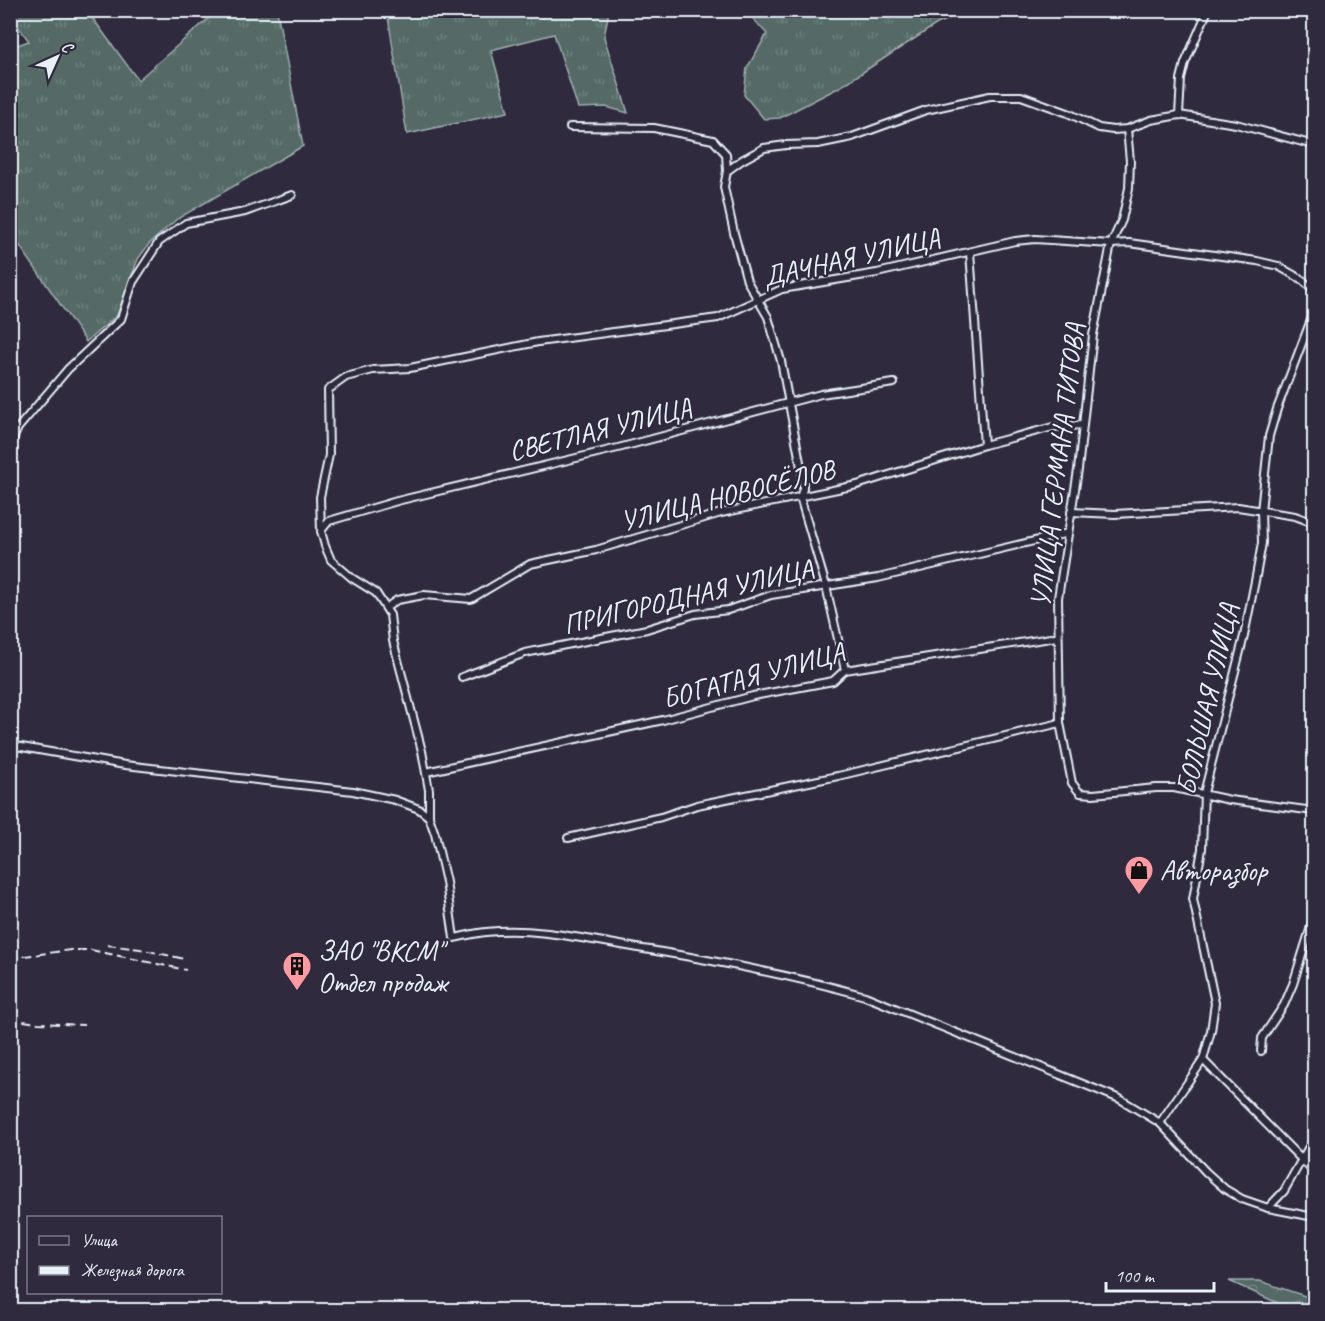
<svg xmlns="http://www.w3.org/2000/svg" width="1325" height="1321" font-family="Caveat,sans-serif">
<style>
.grass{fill:url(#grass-tufts);stroke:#9eaeaf;stroke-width:1.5}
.forest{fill:url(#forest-crowns);stroke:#9eaeaf;stroke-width:1.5}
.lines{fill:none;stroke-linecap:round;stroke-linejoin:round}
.street-casing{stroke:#e8f1f8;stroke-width:10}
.street{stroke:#2f2a3d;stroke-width:6}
.rail{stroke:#e8f1f8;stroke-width:2;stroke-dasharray:9 4.5;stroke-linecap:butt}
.labels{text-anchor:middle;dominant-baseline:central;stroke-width:5;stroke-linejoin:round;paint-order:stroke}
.street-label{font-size:28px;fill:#e8f1f8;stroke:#2f2a3d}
.poi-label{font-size:28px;fill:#e8f1f8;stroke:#2f2a3d;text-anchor:start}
</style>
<defs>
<pattern id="grass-tufts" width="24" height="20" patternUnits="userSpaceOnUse" patternTransform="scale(1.5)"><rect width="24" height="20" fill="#546b66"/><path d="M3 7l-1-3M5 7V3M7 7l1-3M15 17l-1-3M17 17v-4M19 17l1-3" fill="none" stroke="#6d817d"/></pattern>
<pattern id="forest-crowns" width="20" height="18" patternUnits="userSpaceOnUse" patternTransform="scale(1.5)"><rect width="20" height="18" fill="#546b66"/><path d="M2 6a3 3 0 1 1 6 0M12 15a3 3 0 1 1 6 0" fill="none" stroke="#6d817d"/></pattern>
</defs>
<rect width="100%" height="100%" fill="#2f2a3d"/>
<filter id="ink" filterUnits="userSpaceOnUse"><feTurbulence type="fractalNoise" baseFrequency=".0167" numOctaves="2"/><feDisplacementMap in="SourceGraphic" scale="12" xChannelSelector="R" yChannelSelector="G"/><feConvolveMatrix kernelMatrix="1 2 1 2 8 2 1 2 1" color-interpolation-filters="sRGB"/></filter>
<g filter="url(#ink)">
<g class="grass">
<path d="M11 10 97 11 91 16 138 80 217 11H277L303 146 177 219 149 244 138 259 117 315 86 342 11 233V47L29 41 11 17Z"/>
<path d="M387 11H609L604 37 628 113 606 107 578 108 554 34 491 50 508 112 407 134Z"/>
<path d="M746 11H968L937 24 840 87 803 106 780 118 764 119 744 95 747 68 767 34Z"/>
</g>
<path class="forest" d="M1229 1281H1260L1314 1299V1310H1293Z"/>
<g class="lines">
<g class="street-casing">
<g id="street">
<path d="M1179 115 1181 79 1185 63 1208 10"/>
<path d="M570 127 654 128 713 140 726 154 727 171 742 160 764 148 786 145 818 144 852 137 926 110 990 96H1021L1068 113 1099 128 1113 130 1127 129 1151 120 1179 115 1236 124 1314 145"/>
<path d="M1127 129 1130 161 1129 188 1122 220 1111 244 1093 335 1078 470 1058 598 1060 723 1072 783 1080 793 1093 794 1156 788H1174L1230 800 1314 811"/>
<path d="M727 171 724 187 734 233 747 281 768 317 781 361 803 478V489L800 497 826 586 845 670"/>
<path d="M970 252 984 445"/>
<path d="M1314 290 1301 279 1278 266 1257 261 1129 243 1111 244 1035 239 1015 241 877 273 782 289 718 318 538 342 410 368 373 370 346 377 328 390 329 455 320 497 321 531 325 546 331 560 352 578 376 593 390 615 393 641 422 751 429 790V817L435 834 446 882 454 938C465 936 475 933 486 932 540 926 597 942 650 950 722 962 795 976 865 996L1120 1099 1160 1123 1206 1172 1225 1189 1242 1199 1268 1208 1314 1217"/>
<path d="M10 446 18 428 68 369 121 319 133 282 159 242 186 223 245 212 292 195"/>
<path d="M1071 512 1115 514 1238 507 1295 516 1314 523"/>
<path d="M321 531 329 521 397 501 618 448 821 394 894 383"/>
<path d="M387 607 397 600 424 595 471 599 530 564 596 550 721 513 857 485 984 445 1053 427 1083 425"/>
<path d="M462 677 525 653 647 629 695 614 728 610 771 595 878 578 1068 533"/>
<path d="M10 745 125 765 353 791 395 800 419 809 429 817"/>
<path d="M426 772 663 720 753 696 833 681 845 670 1057 637"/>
<path d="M568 838 661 817 697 805 838 776 1060 723"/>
<path d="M1261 1051 1262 1038 1284 1005 1293 984 1314 917"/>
<path d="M1203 1060 1314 1172"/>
<path d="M1160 1123 1203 1060 1211 1031 1215 1003 1193 899 1202 849 1204 793 1244 636 1256 576 1262 543 1261 511 1269 436 1277 409 1314 312"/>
<path d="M1268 1208 1284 1191 1314 1138"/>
</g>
</g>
<use href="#street" class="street"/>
<g class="rail">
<path d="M107 945 140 949 184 959"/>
<path d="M10 958 71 950H91L186 970"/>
<path d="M10 1019 38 1023 84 1025"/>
</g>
</g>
</g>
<defs>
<g id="shop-pin" transform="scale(1.5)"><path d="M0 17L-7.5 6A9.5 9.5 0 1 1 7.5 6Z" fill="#ff9aa2" stroke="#2f2a3d"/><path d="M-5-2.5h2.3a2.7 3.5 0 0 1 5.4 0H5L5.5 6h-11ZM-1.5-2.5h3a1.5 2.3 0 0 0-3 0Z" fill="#111"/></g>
<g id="building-pin" transform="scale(1.5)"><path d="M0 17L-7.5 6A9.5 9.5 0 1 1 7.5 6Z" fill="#ff9aa2" stroke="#2f2a3d"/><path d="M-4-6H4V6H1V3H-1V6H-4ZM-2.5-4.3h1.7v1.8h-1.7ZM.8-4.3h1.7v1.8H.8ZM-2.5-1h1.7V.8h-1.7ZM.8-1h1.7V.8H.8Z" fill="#111"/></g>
</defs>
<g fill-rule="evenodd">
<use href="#shop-pin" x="1139" y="870"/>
<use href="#building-pin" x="297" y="966"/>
</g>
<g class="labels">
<g class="street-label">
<text transform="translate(851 257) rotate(-13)">ДАЧНАЯ УЛИЦА</text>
<text transform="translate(600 429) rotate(-14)">СВЕТЛАЯ УЛИЦА</text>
<text transform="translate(1057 465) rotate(-83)">УЛИЦА ГЕРМАНА ТИТОВА</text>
<text transform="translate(727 495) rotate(-14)">УЛИЦА НОВОСЁЛОВ</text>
<text transform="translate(688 596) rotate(-13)">ПРИГОРОДНАЯ УЛИЦА</text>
<text transform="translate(753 675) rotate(-15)">БОГАТАЯ УЛИЦА</text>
<text transform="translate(1207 699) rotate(-77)">БОЛЬШАЯ УЛИЦА</text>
</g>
<g class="poi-label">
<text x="1160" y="870">Авторазбор</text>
<text x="318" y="950">ЗАО "ВКСМ"<tspan x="318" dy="32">Отдел продаж</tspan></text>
</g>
</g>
<rect width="1325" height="1321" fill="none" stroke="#2f2a3d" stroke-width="36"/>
<rect x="18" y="18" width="1289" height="1285" fill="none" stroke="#e8f1f8" stroke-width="2" filter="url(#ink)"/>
<rect x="27" y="1216" width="195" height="78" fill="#2f2a3d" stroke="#797a88" stroke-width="1.5"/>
<rect x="39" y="1236" width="30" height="9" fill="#2f2a3d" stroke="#797a88" stroke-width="1.5"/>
<text x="81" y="1246" font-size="18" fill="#e8f1f8">Улица</text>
<rect x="39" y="1266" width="30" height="9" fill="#e8f1f8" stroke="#797a88" stroke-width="1.5"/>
<text x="81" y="1276" font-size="18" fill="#e8f1f8">Железная дорога</text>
<g transform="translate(57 57) rotate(45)" stroke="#2f2a3d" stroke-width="4.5" paint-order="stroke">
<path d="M0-4.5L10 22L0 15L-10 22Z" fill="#e8f1f8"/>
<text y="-9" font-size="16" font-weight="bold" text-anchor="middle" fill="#e8f1f8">С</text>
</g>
<path d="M1106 1282v9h108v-9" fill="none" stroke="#e8f1f8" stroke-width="3"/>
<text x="1115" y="1282" font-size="18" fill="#e8f1f8" stroke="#2f2a3d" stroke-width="4.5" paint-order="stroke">100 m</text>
</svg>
